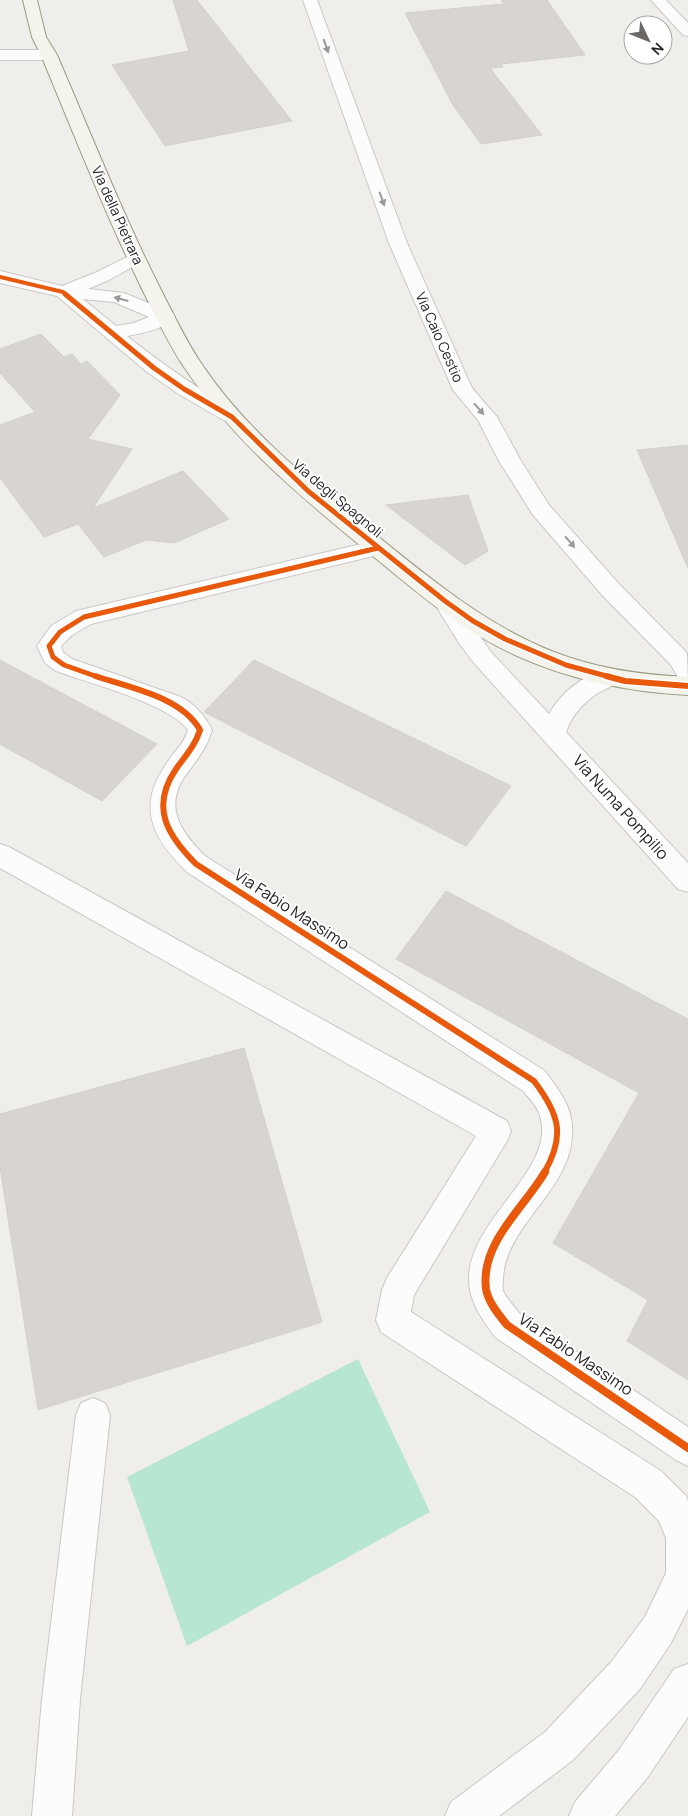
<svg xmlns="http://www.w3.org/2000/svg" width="688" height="1816" font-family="Manrope,sans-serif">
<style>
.pitch{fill:#b7e6d2}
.building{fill:#d7d4d2;stroke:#d3d0cc}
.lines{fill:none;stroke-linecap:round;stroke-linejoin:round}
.lane-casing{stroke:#c9c8c7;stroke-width:2}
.street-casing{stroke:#c9c8c7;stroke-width:2}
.secondary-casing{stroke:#999a82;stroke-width:2}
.lane{fill:#fdfcfc;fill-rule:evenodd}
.street{fill:#fdfcfc;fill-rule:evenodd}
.secondary{fill:#f4f4ed;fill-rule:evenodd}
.cycleway-far3-casing{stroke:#fff;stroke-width:5.5}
.cycleway-far2-casing{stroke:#fff;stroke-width:8}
.cycleway-far1-casing{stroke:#fff;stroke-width:9}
.cycleway-casing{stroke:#fff;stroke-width:11}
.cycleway-far3{stroke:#e8590c;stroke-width:4}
.cycleway-far2{stroke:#e8590c;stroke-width:5}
.cycleway-far1{stroke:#e8590c;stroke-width:6}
.cycleway{stroke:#e8590c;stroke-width:8}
.oneway{fill:#9a9a9a}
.labels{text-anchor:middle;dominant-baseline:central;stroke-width:4;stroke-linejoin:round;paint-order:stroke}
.far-street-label{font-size:14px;fill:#222;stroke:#fff}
.street-label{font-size:16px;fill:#222;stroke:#fff}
</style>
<rect width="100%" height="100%" fill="#f0eeeb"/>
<path class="pitch" d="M358 1359 430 1512 187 1646 127 1477Z"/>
<g class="building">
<path d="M173 0H197L292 121 165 146 112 65 189 51Z"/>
<path d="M501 0H547L585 55 501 64 503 67 490 68 542 135 481 144 453 105 405 13 504 4Z"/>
<path d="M41 334 64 357 72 354 81 364 87 361 120 395 88 439 132 449 93 508 183 471 229 519 174 543 146 540 104 557 78 524 44 537 0 478V425L35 412 0 373V349Z"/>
<path d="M688 445V568L637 450Z"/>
<path d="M468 495 488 551 465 565 386 505Z"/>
<path d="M0 660 157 744 102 801 0 744Z"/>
<path d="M254 660 511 786 466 846 204 712Z"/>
<path d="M446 891 688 1019V1380L627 1341 648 1300 553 1243 639 1093 396 959Z"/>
<path d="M244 1048 322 1322 38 1410 0 1167V1114Z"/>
</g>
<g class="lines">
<g class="lane-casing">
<path id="lane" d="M93 1398 105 1403 110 1415 80 1699 72 1816H32L42 1699 76 1415 81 1403Z"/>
</g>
<g class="street-casing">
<g id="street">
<path d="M303 0H317L407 243 472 388 497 417 521 461 549 505 619 584 687 653 688 682 679 679 671 665 603 596 533 515 499 461 478 420 453 390 389 243Z"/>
<path d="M651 0H666L688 23V36L683 35Z"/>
<path d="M0 50H49L54 52 57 55 54 58 49 60H0Z"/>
<path d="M135 253 141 254 144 258 141 262 109 280 88 289 124 293 173 313 175 317C168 328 140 334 127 336 163 365 199 389 239 413L242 417 239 421 232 423 225 421 177 393 147 372 57 296 0 283V271L62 286 97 272ZM83 299 114 302 149 317 134 323 116 326Z"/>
<path d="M378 540 386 543 389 548 386 553 91 624 72 635 61 646 63 652 72 659 181 697C196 705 204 715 212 730 207 748 196 761 185 776 163 808 182 833 205 856L545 1071C555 1085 568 1101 571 1118 583 1185 504 1221 503 1280 503 1283 502 1288 503 1291 507 1299 514 1306 519 1313L688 1427V1466L676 1460 495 1337C485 1323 473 1307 470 1290 458 1224 558 1173 540 1116 538 1107 529 1098 523 1091L187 872C152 838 136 806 167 763 174 751 184 744 188 730 170 704 88 683 56 671L45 663 37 646 51 626 76 611Z"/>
<path d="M445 593 453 595 490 651 549 714C562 691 583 676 608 668L617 671 620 677C615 686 607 688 598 693 583 703 572 715 566 732L688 863V892L678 889 474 663 459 643 433 601 437 595Z"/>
<path d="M0 844 9 847 507 1121 511 1131 507 1141 414 1295 411 1312 661 1471 686 1496 688 1501V1609L671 1643 640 1689 573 1760 499 1816H445L451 1802 545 1732 612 1661 645 1617 666 1573V1538L659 1521 635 1497 381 1332 376 1320 382 1290 387 1278 476 1136 0 868Z"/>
<path d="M688 1664V1717L647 1778 615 1816H569L575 1802 619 1750 674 1669Z"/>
</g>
</g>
<g class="secondary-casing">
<path id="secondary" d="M23 0H37L46 37 57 55C91 134 123 215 162 292 175 317 187 343 203 366 247 431 310 481 370 530 428 577 485 625 554 652 597 669 643 675 688 677V695C628 692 570 680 515 655 460 630 414 590 368 552 301 497 233 441 184 367 168 343 156 317 143 291 105 214 74 134 41 55L32 37Z"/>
</g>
<use href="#lane" class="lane"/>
<use href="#street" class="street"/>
<use href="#secondary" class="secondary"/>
<g class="cycleway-far3-casing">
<path id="cycleway-far3" d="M0 277 63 292 67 295"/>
</g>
<g class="cycleway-far2-casing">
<g id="cycleway-far2">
<path d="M65 294 154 368 184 389 232 417 308 491 445 601 473 621 505 639 566 665 610 677"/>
<path d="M98 677 64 665 53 657 49 646 60 632 84 617 378 548"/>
</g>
</g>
<g class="cycleway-far1-casing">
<g id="cycleway-far1">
<path d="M95 676C128 687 182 697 200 730 195 746 185 756 176 769 150 807 167 835 196 864L534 1081C559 1114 566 1135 544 1173"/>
<path d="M606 676 625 681 688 686"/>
</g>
</g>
<g class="cycleway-casing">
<path id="cycleway" d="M545 1172C524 1208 480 1243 486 1289 488 1302 499 1315 507 1325L688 1448"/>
</g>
<use href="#cycleway-far3" class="cycleway-far3"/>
<use href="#cycleway-far2" class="cycleway-far2"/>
<use href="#cycleway-far1" class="cycleway-far1"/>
<use href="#cycleway" class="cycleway"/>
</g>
<defs><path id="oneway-solid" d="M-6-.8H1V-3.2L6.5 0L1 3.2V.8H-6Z" transform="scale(1.25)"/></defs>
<g class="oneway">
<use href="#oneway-solid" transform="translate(326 46) rotate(70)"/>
<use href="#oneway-solid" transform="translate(382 199) rotate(70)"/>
<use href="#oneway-solid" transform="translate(121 299) rotate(-165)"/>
<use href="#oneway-solid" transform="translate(479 409) rotate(49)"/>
<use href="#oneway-solid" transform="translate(570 542) rotate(49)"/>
</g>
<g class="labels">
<g class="far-street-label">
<text transform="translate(118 215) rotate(66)">Via della Pietrara</text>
<text transform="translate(440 337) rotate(66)">Via Caio Cestio</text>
<text transform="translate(338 498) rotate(40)">Via degli Spagnoli</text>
</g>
<g class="street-label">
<text transform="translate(621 807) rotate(48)">Via Numa Pompilio</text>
<text transform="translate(292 909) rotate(33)">Via Fabio Massimo</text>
<text transform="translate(576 1354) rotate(34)">Via Fabio Massimo</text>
</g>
</g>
<g transform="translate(648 40) rotate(133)"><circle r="24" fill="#ffffff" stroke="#a7a7a7"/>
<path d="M0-4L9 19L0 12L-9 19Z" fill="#6a6968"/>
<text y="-8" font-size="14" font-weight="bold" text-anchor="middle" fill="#222222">N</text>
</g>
</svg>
